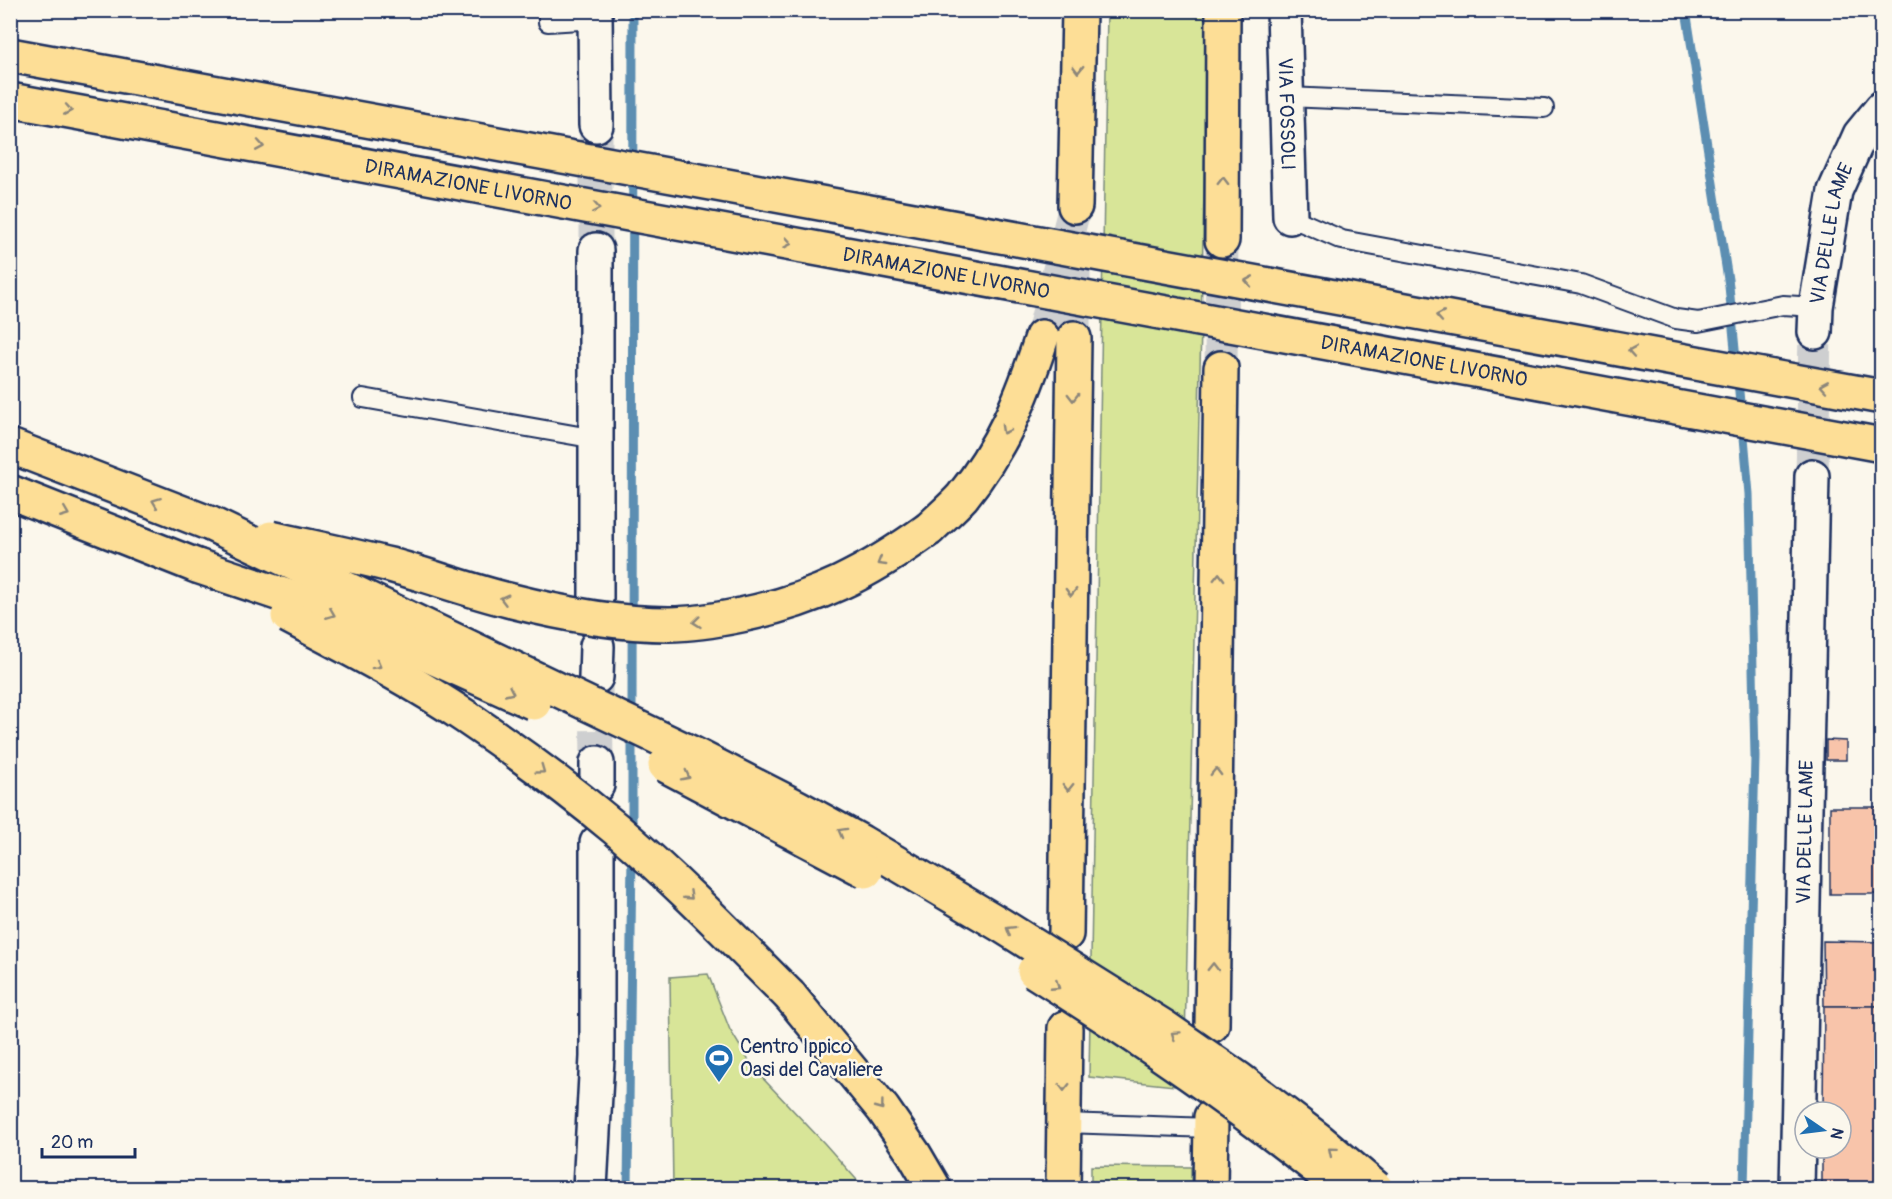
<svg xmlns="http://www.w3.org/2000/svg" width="1892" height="1199" font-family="Pangolin,sans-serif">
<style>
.green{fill:#d8e598;stroke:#7a8a7b;stroke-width:1.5}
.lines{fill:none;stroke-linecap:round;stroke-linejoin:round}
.stream{stroke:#5c8eb2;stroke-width:9}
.building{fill:#f8c4aa;stroke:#1b2f5e;stroke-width:1.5}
.minor-tunnel{stroke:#cecfd0;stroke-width:33;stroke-dasharray:33 16;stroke-linecap:butt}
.secondary-tunnel{stroke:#cecfd0;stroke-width:33;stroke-dasharray:33 16;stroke-linecap:butt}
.trunk-tunnel{stroke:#cecfd0;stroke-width:33;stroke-dasharray:33 16;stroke-linecap:butt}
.service-casing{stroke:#1b2f5e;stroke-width:22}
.minor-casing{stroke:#1b2f5e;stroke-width:38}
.secondary-casing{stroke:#1b2f5e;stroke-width:38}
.trunk-casing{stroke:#1b2f5e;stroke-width:38}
.service{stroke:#fbf7ec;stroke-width:18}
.minor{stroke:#fbf7ec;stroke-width:33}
.secondary{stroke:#fbf7ec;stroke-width:33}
.trunk{stroke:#fdde96;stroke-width:33}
.trunk-bridge-casing{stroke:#1b2f5e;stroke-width:38;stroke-linecap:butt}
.motorway-bridge-casing{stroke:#1b2f5e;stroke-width:38;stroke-linecap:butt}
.trunk-bridge{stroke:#fdde96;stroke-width:33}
.motorway-bridge{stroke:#fdde96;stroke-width:33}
.oneway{stroke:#8c867a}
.labels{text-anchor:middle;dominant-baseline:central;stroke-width:5;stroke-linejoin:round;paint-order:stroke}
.street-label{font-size:20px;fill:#1b2f5e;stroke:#fbf7ec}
.poi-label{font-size:20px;fill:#1b2f5e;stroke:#fbf7ec;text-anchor:start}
</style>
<rect width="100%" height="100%" fill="#fbf7ec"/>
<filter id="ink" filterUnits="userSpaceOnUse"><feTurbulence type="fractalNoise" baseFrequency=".0167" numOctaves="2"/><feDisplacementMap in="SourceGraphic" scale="12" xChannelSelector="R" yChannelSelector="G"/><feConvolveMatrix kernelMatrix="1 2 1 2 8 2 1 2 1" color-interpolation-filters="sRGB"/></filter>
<g filter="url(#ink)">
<g class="green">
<path d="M1107 11H1208L1184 1087 1089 1077Z"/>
<path d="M708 974 730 1030 754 1069 825 1144 864 1188H673L670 977Z"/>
<path d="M1091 1166 1191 1167V1188H1091Z"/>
</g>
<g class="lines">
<g class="stream">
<path d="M1686 10 1729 286 1741 413"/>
<path d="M1743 426 1749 494 1755 757 1744 1188"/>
<path d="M632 719 633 10"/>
<path d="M632 833V733"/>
<path d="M628 1188 632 853"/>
</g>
</g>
<g class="building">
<path d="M1826 740 1846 741V760H1826Z"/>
<rect x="1830" y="807" width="52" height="87"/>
<path d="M1823 941 1882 942 1881 1006H1824Z"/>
<path d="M1824 1006H1881L1882 1118H1877V1188H1822V1148H1841V1112H1823Z"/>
</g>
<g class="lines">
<path class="minor-tunnel" d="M1812 476 1815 332"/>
<g class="secondary-tunnel">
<path d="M596 125V250"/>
<path d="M596 681 597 763"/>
</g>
<g class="trunk-tunnel">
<path d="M1042 337 1075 206"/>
<path d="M1074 338V267"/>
<path d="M1221 368 1222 240"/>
</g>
<g class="service-casing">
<g id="service">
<path d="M548 10V22L596 19"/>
<path d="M1287 97 1544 108"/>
<path d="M1290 217 1342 240 1581 284 1676 319 1698 322 1783 305 1816 307"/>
<path d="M363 398 596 439"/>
<path d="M1064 1123 1211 1128"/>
</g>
</g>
<g class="minor-casing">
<g id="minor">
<path id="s1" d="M1284 10 1290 217"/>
<path id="s2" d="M1815 332 1816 307 1835 191 1860 135 1882 108"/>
<path id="s3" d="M1797 1188 1812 476"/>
</g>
</g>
<g class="secondary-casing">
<g id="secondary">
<path d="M595 10 596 125"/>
<path d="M596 250V600"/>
<path d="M596 677 597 646"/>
<path d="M597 785V763"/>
<path d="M590 1188 597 1057V843"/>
</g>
</g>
<g class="trunk-casing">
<g id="trunk">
<path d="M1075 206 1079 10"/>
<path d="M1222 240 1223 10"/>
<path d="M10 446 211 524"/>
<path d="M10 492 197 566"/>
<path d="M929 529C940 518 952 508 962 497 1002 448 1023 396 1042 337"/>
<path d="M1066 934 1074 338"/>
<path d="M790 996 883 1109 914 1154 934 1188"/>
<path d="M1212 1025 1221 368"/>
<path d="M1063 1188 1065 1028"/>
<path d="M1210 1188 1211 1117"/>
</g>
</g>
<use href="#service" class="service"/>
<use href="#minor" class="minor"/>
<use href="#secondary" class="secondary"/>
<use href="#trunk" class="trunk"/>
<g class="trunk-bridge-casing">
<g id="trunk-bridge">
<path d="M211 524 693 754 797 807 861 842 1001 925 1164 1027 1239 1079 1319 1140 1376 1188"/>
<path d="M271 538C311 547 351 555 390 565 430 576 468 590 508 600 559 613 617 624 669 624 693 624 717 620 741 615 815 600 868 573 929 529"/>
<path d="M197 566 301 601 399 642 534 703"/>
<path d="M288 616C348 648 410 679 466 717 518 752 568 789 616 829 677 881 733 939 790 996"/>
<path d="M665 765 866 871"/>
<path d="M1034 971C1139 1037 1244 1108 1340 1187"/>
</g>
</g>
<g class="motorway-bridge-casing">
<g id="motorway-bridge">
<path d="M10 55 1882 397"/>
<path id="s4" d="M10 100 1882 445"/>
</g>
</g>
<use href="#trunk-bridge" class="trunk-bridge"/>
<use href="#motorway-bridge" class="motorway-bridge"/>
</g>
<defs><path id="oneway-chevron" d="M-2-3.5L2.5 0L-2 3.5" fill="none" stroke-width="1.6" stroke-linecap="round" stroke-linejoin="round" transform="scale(1.5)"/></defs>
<g class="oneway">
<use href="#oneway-chevron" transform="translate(1078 69) rotate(91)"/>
<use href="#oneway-chevron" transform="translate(68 110) rotate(10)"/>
<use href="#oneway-chevron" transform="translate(260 146) rotate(10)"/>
<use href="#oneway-chevron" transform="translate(1223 181) rotate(-89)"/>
<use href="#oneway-chevron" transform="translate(596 208) rotate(10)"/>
<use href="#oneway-chevron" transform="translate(788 243) rotate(10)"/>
<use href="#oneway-chevron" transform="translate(1249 281) rotate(-170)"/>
<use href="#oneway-chevron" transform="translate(1440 316) rotate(-170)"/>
<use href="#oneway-chevron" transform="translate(1632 351) rotate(-170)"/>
<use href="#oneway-chevron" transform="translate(1824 386) rotate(-170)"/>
<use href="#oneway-chevron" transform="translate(1073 397) rotate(90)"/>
<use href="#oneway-chevron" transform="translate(1005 430) rotate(119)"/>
<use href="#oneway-chevron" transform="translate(156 502) rotate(-159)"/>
<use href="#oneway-chevron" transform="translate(65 513) rotate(22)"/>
<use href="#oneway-chevron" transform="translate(881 562) rotate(149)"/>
<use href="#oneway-chevron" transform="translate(1219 577) rotate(-89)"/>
<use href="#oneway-chevron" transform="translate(1071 592) rotate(91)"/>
<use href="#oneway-chevron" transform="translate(504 599) rotate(-165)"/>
<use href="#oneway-chevron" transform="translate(331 614) rotate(22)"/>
<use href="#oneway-chevron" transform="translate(697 622) rotate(174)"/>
<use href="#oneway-chevron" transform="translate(377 665) rotate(29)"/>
<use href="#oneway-chevron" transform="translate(510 692) rotate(25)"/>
<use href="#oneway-chevron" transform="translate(541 770) rotate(36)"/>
<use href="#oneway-chevron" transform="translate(1216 772) rotate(-89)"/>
<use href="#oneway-chevron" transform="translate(686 776) rotate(27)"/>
<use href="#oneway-chevron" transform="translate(1068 787) rotate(91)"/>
<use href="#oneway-chevron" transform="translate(842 832) rotate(-151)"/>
<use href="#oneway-chevron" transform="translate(689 896) rotate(43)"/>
<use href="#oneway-chevron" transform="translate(1010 930) rotate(-148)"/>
<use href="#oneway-chevron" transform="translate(1213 967) rotate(-89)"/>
<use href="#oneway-chevron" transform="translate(1056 986) rotate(33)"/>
<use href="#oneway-chevron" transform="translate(1175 1035) rotate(-145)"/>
<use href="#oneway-chevron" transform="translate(1064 1087) rotate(91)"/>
<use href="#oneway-chevron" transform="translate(880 1106) rotate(53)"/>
<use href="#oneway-chevron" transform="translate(1332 1151) rotate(-140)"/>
</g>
</g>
<defs>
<g id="stadium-pin" transform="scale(1.5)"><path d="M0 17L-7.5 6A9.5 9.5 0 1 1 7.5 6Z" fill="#1f6fb2" stroke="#fbf7ec"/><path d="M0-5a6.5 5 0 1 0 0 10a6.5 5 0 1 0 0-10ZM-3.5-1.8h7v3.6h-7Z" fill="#fff"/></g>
</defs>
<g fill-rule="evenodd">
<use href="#stadium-pin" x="719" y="1058"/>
</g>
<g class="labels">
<g class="street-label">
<text stroke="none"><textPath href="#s1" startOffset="104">VIA FOSSOLI</textPath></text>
<text stroke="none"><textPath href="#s4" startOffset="466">DIRAMAZIONE LIVORNO</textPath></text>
<text stroke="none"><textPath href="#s2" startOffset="100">VIA DELLE LAME</textPath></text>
<text stroke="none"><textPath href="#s4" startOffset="952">DIRAMAZIONE LIVORNO</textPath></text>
<text stroke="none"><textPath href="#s4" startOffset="1438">DIRAMAZIONE LIVORNO</textPath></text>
<text stroke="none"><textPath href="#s3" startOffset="356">VIA DELLE LAME</textPath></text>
</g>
<g class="poi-label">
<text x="740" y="1046">Centro Ippico<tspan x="740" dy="23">Oasi del Cavaliere</tspan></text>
</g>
</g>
<rect width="1892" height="1199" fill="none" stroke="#fbf7ec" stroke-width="36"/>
<rect x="18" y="18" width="1856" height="1163" fill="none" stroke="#1b2f5e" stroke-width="2" filter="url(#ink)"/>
<g transform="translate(1823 1130) rotate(104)"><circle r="28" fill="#fbf7ec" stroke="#a1a7b3" stroke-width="1.5"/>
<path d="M0-4.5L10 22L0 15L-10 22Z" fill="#1f6fb2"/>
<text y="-9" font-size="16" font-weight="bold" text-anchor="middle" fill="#1b2f5e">N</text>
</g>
<path d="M42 1148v9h93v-9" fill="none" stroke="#1b2f5e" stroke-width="3"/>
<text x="51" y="1148" font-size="18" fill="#1b2f5e" stroke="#fbf7ec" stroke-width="4.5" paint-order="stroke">20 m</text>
</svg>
